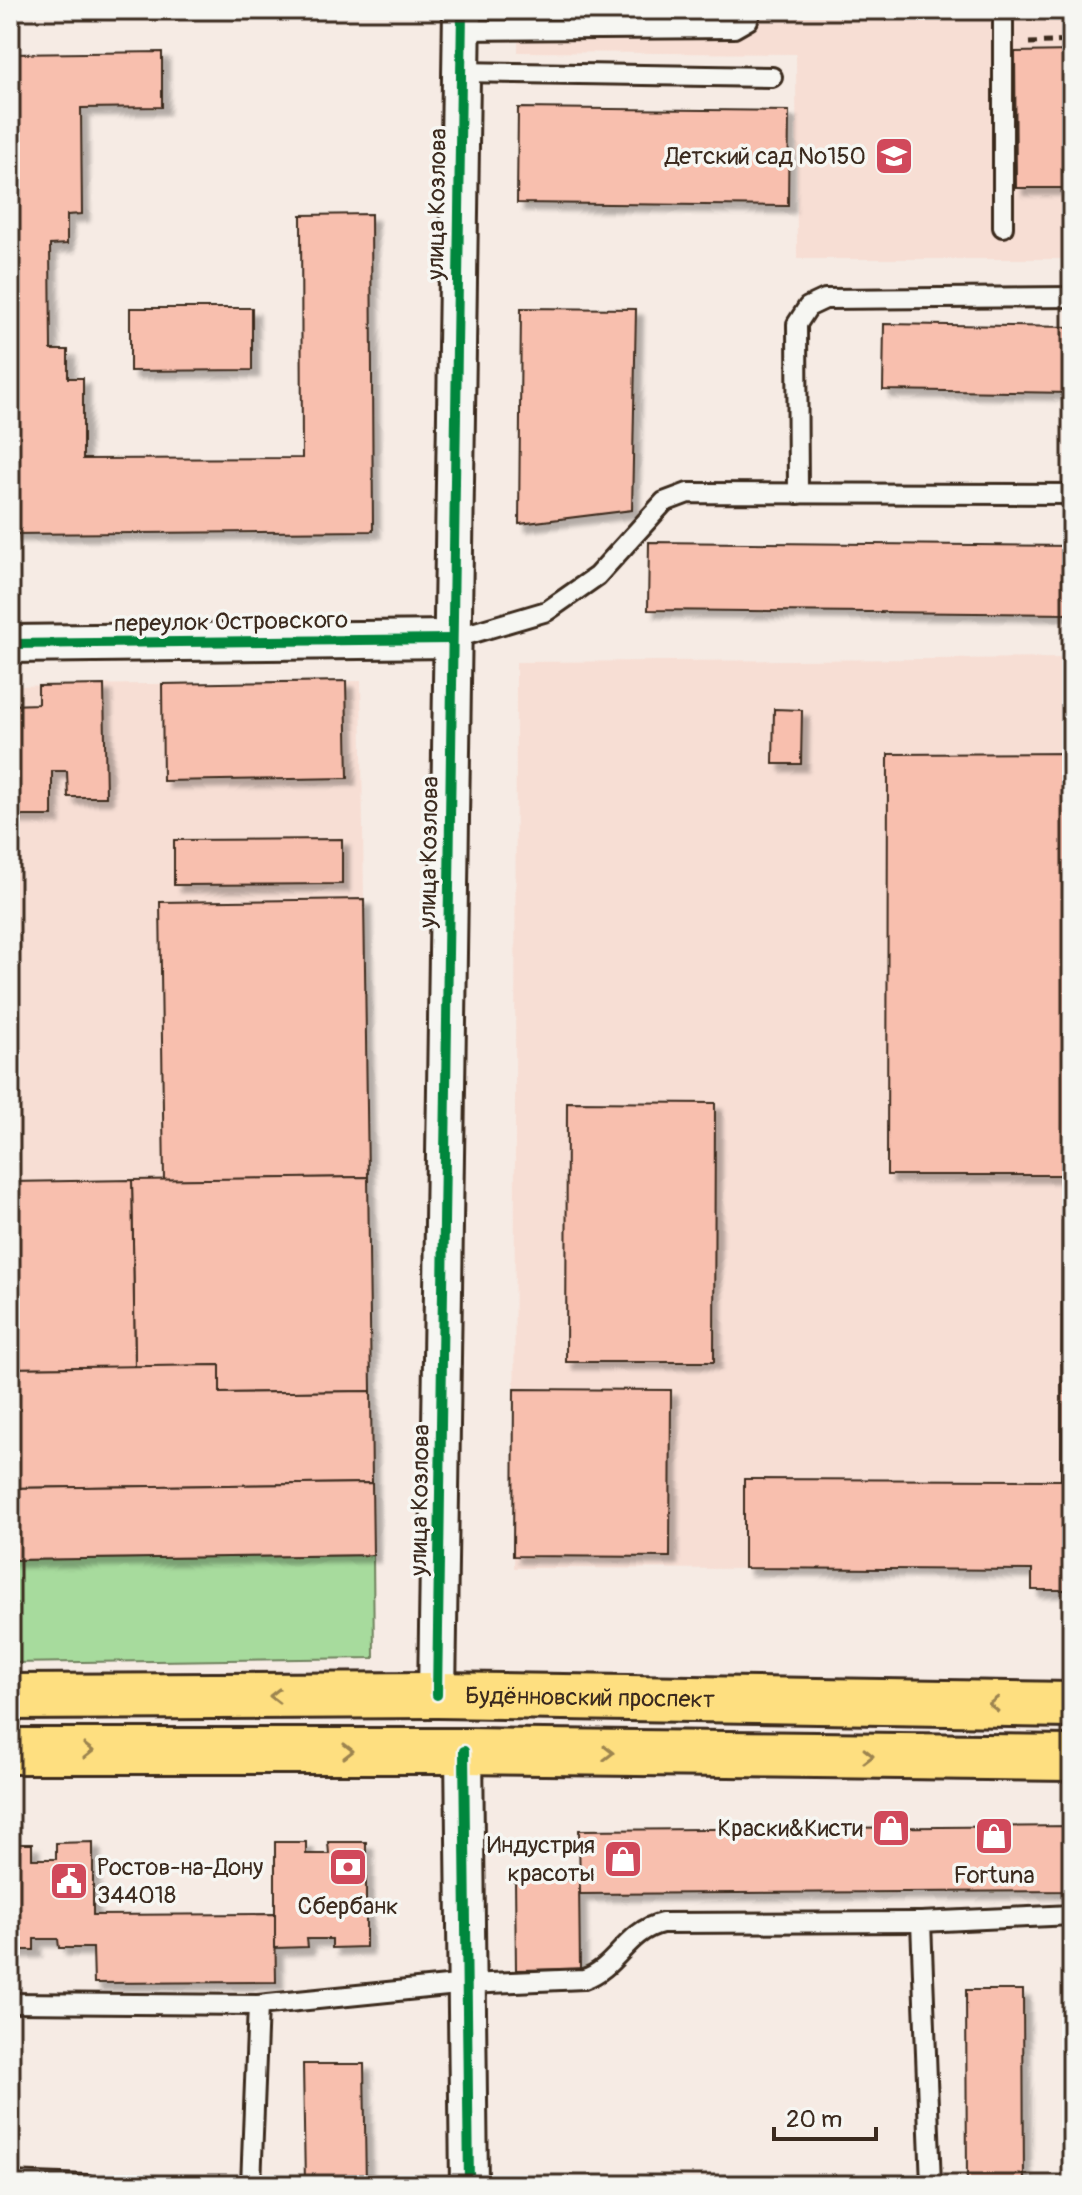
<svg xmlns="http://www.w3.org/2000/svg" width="1082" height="2195" font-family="Pangolin,sans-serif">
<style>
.built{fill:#f7ded4}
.green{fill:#a7db9d;stroke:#71825e;stroke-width:2}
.building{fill:#f8bfae;stroke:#3b2a1e;stroke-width:2;filter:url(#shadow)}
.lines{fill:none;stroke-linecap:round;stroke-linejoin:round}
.lane-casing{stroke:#3b2a1e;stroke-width:24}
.street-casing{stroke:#3b2a1e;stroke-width:42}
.primary-casing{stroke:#3b2a1e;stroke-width:50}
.path{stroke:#3b2a1e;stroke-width:5;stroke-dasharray:8 6;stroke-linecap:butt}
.lane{stroke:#f6f6f2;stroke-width:18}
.street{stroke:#f6f6f2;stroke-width:36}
.primary{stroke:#fedf80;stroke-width:44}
.cycleway-casing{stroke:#f6f6f2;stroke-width:15}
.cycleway{stroke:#00873e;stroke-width:10}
.oneway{stroke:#9c844f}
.labels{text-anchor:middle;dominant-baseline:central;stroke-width:7;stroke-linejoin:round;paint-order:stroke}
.poi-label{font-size:24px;fill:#3b2a1e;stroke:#f6f6f2;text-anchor:end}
.street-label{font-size:24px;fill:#3b2a1e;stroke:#f6f6f2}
</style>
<defs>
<filter id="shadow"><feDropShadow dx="7" dy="7" stdDeviation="2" flood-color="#0004"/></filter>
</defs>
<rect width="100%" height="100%" fill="#f6ebe4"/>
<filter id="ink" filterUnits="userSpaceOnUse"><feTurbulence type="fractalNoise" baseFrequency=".0125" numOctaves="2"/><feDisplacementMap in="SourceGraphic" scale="16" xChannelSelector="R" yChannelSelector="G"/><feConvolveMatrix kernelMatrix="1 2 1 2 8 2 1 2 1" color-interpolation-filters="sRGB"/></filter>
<g filter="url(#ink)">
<g class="built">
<path d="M519 10H1072V259H797L796 54 518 52Z"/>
<path d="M1072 658V1590H1032L1031 1570 514 1568 516 662Z"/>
<path d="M361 681 373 1555 10 1560V686Z"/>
</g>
<path class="green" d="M373 1555 374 1658 10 1663V1560Z"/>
<g class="building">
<path d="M1072 51V188H1016L1015 52Z"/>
<path d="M162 52V107L81 108 82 214 67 215V244L50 245 51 350H68V378H83V459L302 458 301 215 371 214 373 531 10 534V54Z"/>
<path d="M518 108 789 111 788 206 517 203Z"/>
<path d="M130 308H252V370L130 371Z"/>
<path d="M521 308 636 309 632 510 519 524Z"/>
<path d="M884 324 1072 327V393L883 390Z"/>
<path d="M649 542 1072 546V614L648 610Z"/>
<path d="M346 681 348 778 163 781 162 684Z"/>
<path d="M104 685 106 797H68L67 771H52V816H10V705L38 704V686Z"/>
<path d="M774 709 802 710 801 764H773Z"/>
<path d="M1072 753V1175H887L888 754Z"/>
<path d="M342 839V884L174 885V840Z"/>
<path d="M364 899 368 1177 164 1180 160 902Z"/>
<path d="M567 1102 715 1103 714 1362H566Z"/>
<path d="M368 1177 371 1391 220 1393V1365L135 1367 132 1180Z"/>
<path d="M132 1180 135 1367 10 1368V1182Z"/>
<path d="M1062 1221H1072V1590H1032V1570L744 1568V1479L1061 1480Z"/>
<path d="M220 1365V1393L371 1391 372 1483 10 1488V1368Z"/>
<path d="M514 1389 671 1390 670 1557 513 1556Z"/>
<path d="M372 1483 373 1555 10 1560V1488Z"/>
<path d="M1072 1826V1891L580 1894 579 1830Z"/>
<path d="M93 1842V1915L275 1914 276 1982 94 1983 93 1948H59L58 1939H34V1950H10V1844H32V1859H56V1843Z"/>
<path d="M275 1842H306V1854H329L328 1842H366V1947L332 1948V1939H307L308 1947 275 1948Z"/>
<path d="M515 1880H579L580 1969 516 1970Z"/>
<path d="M966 1990H1023L1024 2185H967Z"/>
<path d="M303 2064H364L366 2185H305Z"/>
</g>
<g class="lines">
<g class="lane-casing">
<g id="lane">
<path d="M1003 10V227"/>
<path d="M461 30 734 28 748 20 751 10"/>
<path d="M459 72 772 77"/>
<path d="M798 494 797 324 808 307 825 299 1072 297"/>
<path d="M452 639 547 611 597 576 664 502 688 493 1072 494"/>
<path d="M10 2003 258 2005 467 1984 584 1979C617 1968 626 1931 662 1923L921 1922"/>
<path d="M10 2182 87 2185"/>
<path d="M251 2185 258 2005"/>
<path d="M931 2185 921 1922 1072 1915"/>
</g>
</g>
<g class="street-casing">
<g id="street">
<path d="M10 644 452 639"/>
<path d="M437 1695 462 10"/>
<path d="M464 1751 469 2185"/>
</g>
</g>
<g class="primary-casing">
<g id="primary">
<path id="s1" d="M10 1697 437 1695 1072 1705"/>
<path d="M10 1751H464L1072 1758"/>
</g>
</g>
<path class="path" d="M1029 43 1072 41"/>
<use href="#lane" class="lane"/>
<use href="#street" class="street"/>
<use href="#primary" class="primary"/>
<g class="cycleway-casing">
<g id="cycleway">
<path d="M10 644 452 639"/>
<path d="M437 1695 462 10"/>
<path d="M464 1751 469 2185"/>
</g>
</g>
<use href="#cycleway" class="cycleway"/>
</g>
<defs><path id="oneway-chevron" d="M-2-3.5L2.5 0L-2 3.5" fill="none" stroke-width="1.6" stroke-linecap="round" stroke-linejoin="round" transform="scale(2)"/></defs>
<g class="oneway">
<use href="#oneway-chevron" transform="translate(275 1696) rotate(180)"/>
<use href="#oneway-chevron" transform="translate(994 1704) rotate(-179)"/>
<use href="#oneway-chevron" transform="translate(88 1751)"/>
<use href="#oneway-chevron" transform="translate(348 1751)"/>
<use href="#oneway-chevron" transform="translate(608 1753) rotate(1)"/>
<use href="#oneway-chevron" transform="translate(868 1756) rotate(1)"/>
</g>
</g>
<defs>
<g id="school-square" transform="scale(2)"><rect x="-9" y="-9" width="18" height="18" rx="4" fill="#d1495b" stroke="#f6f6f2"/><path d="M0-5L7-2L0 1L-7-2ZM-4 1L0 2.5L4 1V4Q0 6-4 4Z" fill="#fff"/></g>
<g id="shop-square" transform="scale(2)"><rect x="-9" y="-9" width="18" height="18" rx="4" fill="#d1495b" stroke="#f6f6f2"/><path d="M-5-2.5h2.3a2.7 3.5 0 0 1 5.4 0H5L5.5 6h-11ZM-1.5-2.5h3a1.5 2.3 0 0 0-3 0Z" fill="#fff"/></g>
<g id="bank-square" transform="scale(2)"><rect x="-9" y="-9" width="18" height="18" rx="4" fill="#d1495b" stroke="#f6f6f2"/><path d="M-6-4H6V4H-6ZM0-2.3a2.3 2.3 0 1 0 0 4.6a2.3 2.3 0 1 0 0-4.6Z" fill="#fff"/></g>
<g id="civic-square" transform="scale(2)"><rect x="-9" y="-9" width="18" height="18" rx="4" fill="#d1495b" stroke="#f6f6f2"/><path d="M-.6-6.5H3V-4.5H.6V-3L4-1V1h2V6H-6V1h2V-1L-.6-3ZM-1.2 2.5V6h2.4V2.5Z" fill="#fff"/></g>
</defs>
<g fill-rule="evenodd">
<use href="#school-square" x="894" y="156"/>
<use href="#shop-square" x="891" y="1828"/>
<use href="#shop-square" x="994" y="1836"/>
<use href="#shop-square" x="623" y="1859"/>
<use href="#bank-square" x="348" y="1867"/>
<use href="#civic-square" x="69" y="1881"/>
</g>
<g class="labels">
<g class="poi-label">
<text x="866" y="156">Детский сад №150</text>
<text x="863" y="1828">Краски&amp;Кисти</text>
<text x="595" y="1845">Индустрия<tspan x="595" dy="28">красоты</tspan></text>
<text x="97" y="1867" text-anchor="start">Ростов-на-Дону<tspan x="97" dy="28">344018</tspan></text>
<text x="994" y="1875" text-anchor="middle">Fortuna</text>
<text x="348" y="1906" text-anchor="middle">Сбербанк</text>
</g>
<g class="street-label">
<text transform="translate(437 204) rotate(-89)">улица Козлова</text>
<text transform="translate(231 622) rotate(-1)">переулок Островского</text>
<text transform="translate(429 852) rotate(-89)">улица Козлова</text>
<text transform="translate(420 1500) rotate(-89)">улица Козлова</text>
<text stroke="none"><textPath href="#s1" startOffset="580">Будённовский проспект</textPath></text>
</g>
</g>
<rect width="1082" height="2195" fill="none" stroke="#f6f6f2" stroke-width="40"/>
<rect x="20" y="20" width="1042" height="2155" fill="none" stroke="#3b2a1e" stroke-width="3" filter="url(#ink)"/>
<path d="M774 2127v12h102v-12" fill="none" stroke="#3b2a1e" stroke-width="4"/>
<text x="786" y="2127" font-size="24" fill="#3b2a1e" stroke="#f6f6f2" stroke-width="6" paint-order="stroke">20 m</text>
</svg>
